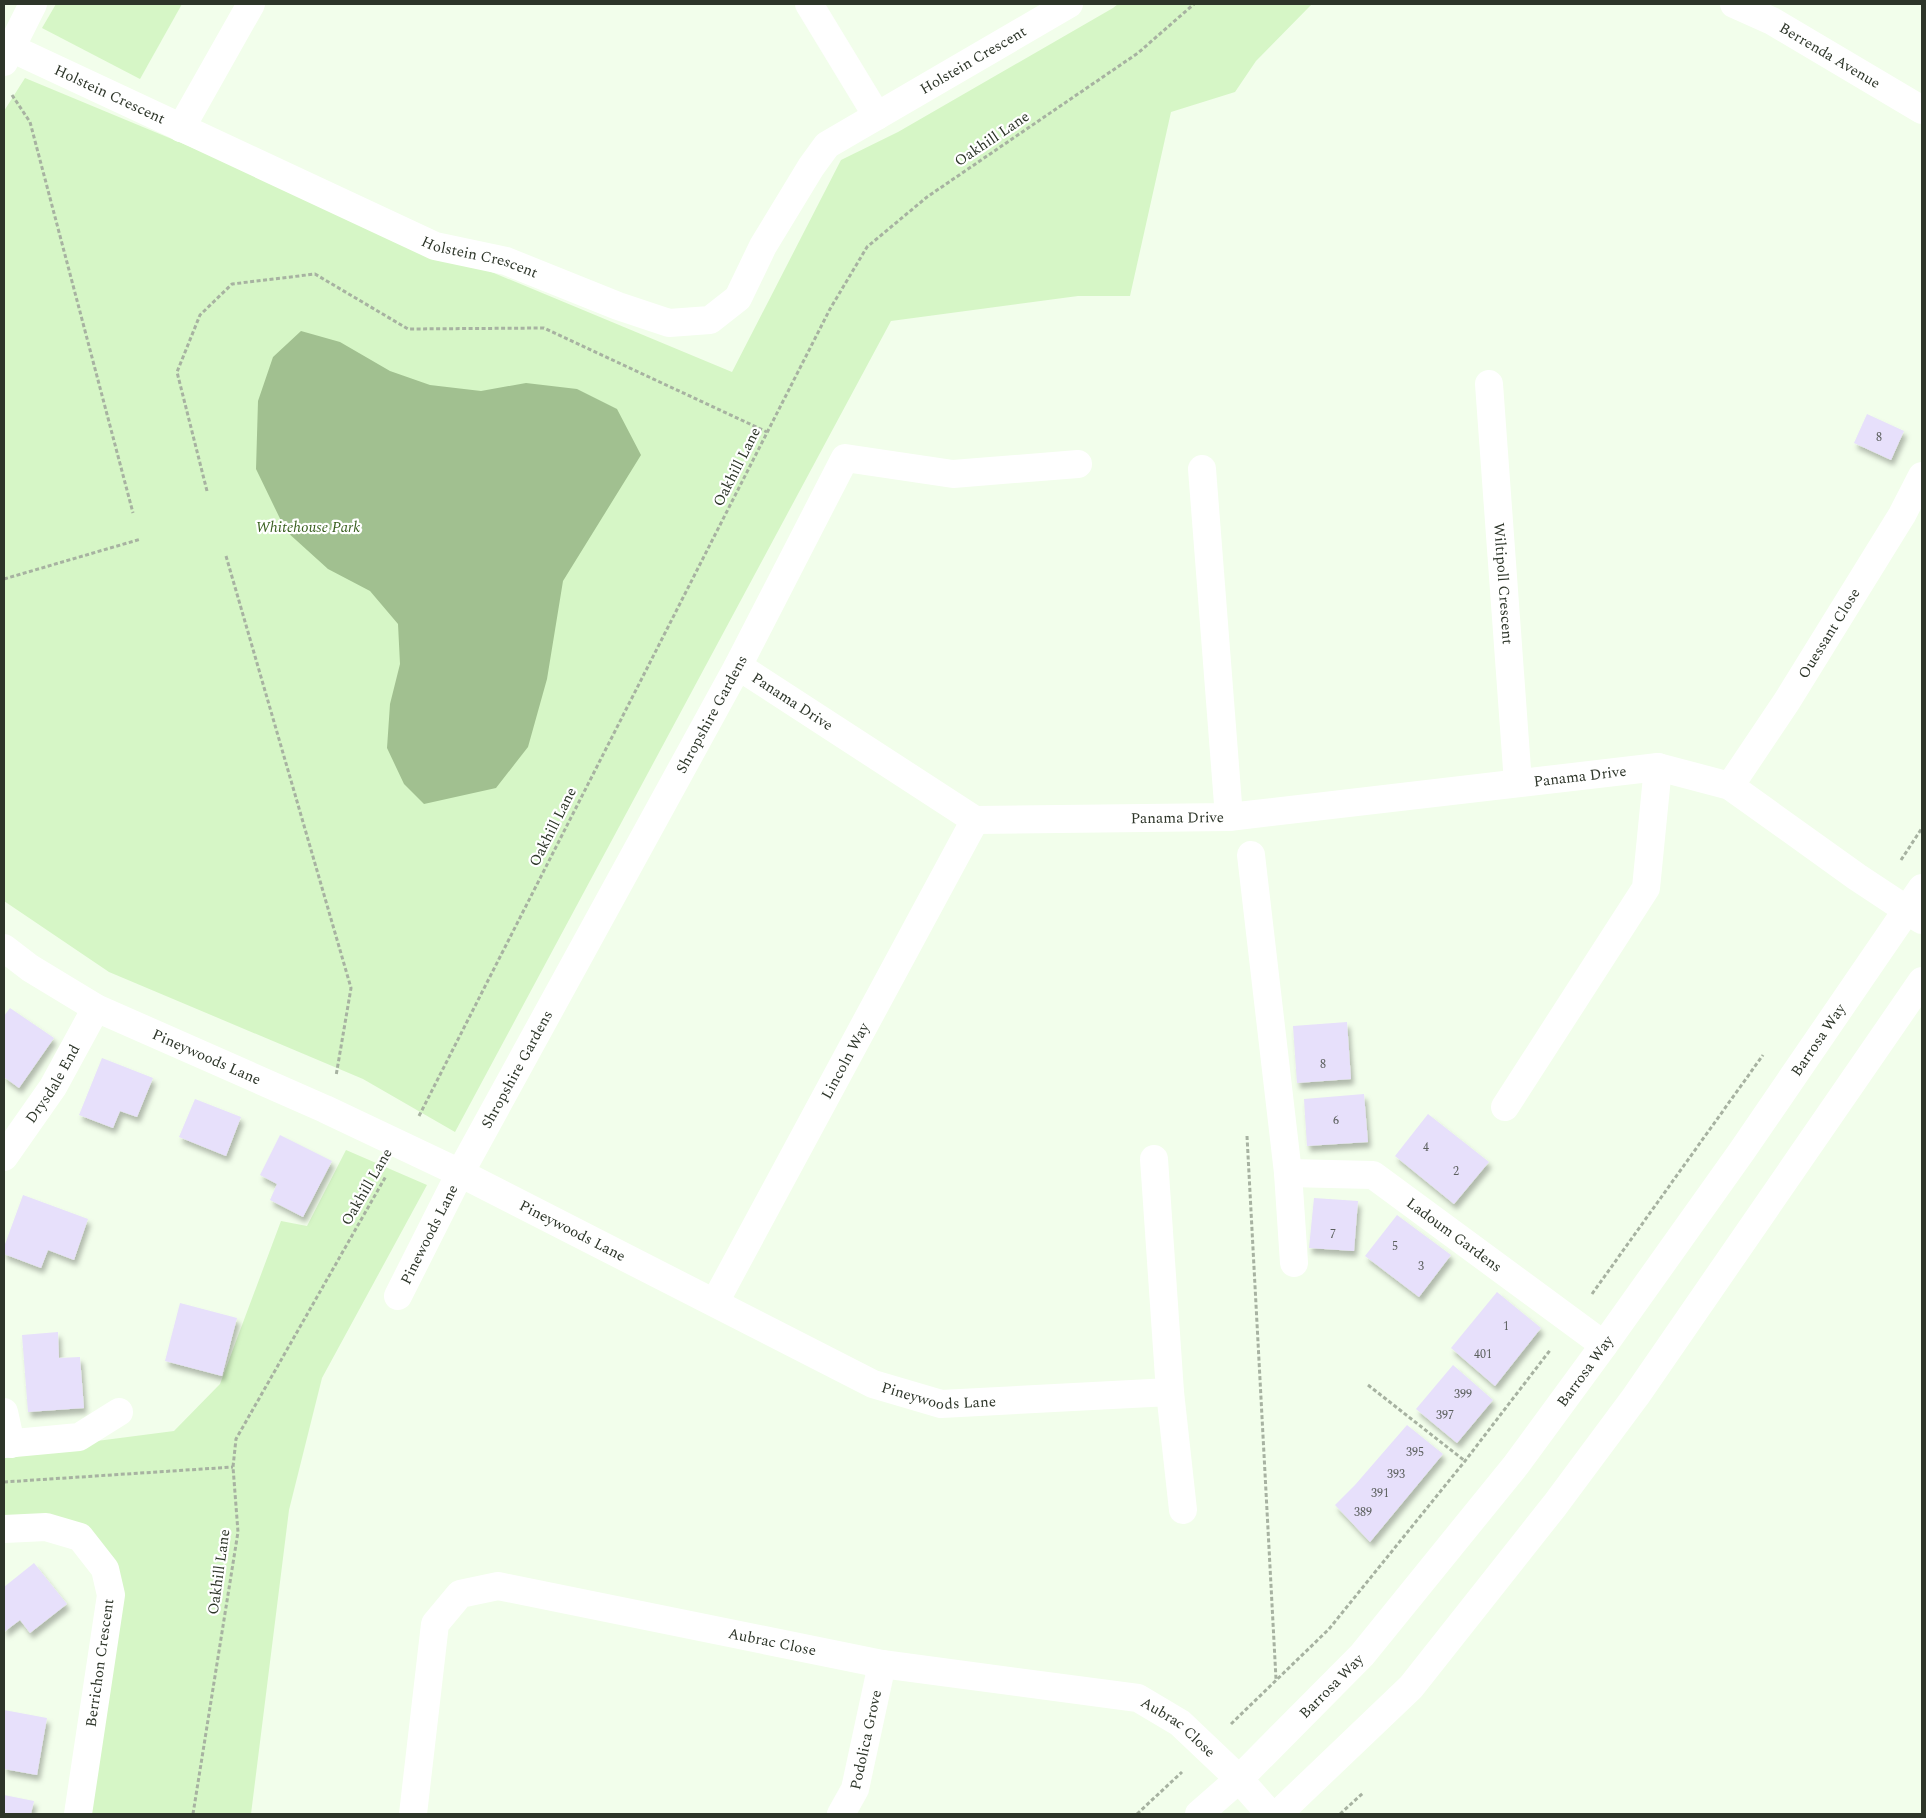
<svg xmlns="http://www.w3.org/2000/svg" width="1926" height="1818" font-family="Spectral,serif">
<style>
.green{fill:#d6f6c6}
.water{fill:#a1c090}
.building{fill:#e7e0fb;filter:url(#shadow)}
.lines{fill:none;stroke-linecap:round;stroke-linejoin:round}
.path{stroke:#a7b2a1;stroke-width:3;stroke-dasharray:4 2.5;stroke-linecap:butt}
.minor{stroke:#fff;stroke-width:28}
.labels{text-anchor:middle;dominant-baseline:central;stroke-width:4.5;stroke-linejoin:round;paint-order:stroke}
.number-label{font-size:12px;fill:#5c605e}
.street-label{font-size:15px;fill:#2d3529;stroke:#fff}
.park-label{font-size:15px;font-style:italic;fill:#39601f;stroke:#fff}
</style>
<defs>
<filter id="shadow"><feDropShadow dx="3" dy="5.5" stdDeviation="2.5" flood-color="#0004"/></filter>
</defs>
<rect width="100%" height="100%" fill="#f2feeb"/>
<g class="green">
<path d="M56 4H182L140 79 42 28Z"/>
<path d="M1118 4H1312L1256 61 1235 92 1171 112 1130 296H1078L891 321 455 1132 363 1079 109 972 4 901V111L25 78 732 372 841 160 898 132 1113 8Z"/>
<path d="M346 1150 427 1185 322 1378 289 1510 251 1814H85L118 1595 82 1530 4 1519V1453L174 1431 220 1384 281 1221 307 1226Z"/>
</g>
<path class="water" d="M301 331 340 342 390 371 430 385 481 391 526 383 577 389 617 409 641 455 563 581 547 679 528 747 496 788 424 804 404 784 387 748 390 704 400 664 398 624 370 591 328 569 286 531 256 469 258 401 273 357Z"/>
<g class="building">
<path d="M1867 414 1904 431 1891 460 1854 443Z"/>
<path d="M10 1008 54 1038 19 1088 4 1077V1016Z"/>
<path d="M1347 1022 1351 1079 1297 1083 1293 1026Z"/>
<path d="M102 1058 153 1078 137 1117 120 1111 113 1128 79 1115Z"/>
<path d="M1364 1094 1368 1142 1307 1146 1304 1099Z"/>
<path d="M195 1099 241 1117 226 1156 179 1137Z"/>
<path d="M1428 1114 1489 1162 1454 1204 1395 1156Z"/>
<path d="M280 1135 332 1161 303 1217 270 1200 277 1184 260 1175Z"/>
<path d="M23 1195 88 1219 74 1260 48 1250 41 1268 4 1254V1247Z"/>
<path d="M1314 1198 1358 1201 1354 1251 1309 1248Z"/>
<path d="M1397 1215 1451 1255 1419 1297 1365 1256Z"/>
<path d="M1497 1292 1541 1328 1495 1386 1451 1348Z"/>
<path d="M180 1303 237 1318 222 1376 165 1361Z"/>
<path d="M58 1332 59 1358 80 1357 84 1408 28 1412 22 1335Z"/>
<path d="M1453 1365 1493 1400 1457 1443 1416 1409Z"/>
<path d="M1407 1425 1443 1454 1370 1542 1335 1505 1355 1485Z"/>
<path d="M34 1563 67 1604 30 1633 20 1620 4 1632V1587Z"/>
<path d="M4 1710 47 1718 37 1775 4 1769Z"/>
<path d="M4 1795 34 1801 31 1814H4Z"/>
</g>
<g class="lines">
<g class="path">
<path d="M12 95 30 122 133 513"/>
<path d="M207 491 177 372 200 315 232 284 315 274 408 329 544 328 767 432"/>
<path d="M226 556 351 988 336 1076"/>
<path d="M4 579 141 539"/>
<path d="M1901 860 1922 828"/>
<path d="M419 1116 830 309 867 247 927 197 1138 53 1194 4"/>
<path d="M1247 1136 1276 1679"/>
<path d="M1592 1294 1763 1055"/>
<path d="M1368 1385 1465 1461"/>
<path d="M4 1482 233 1467"/>
<path d="M1231 1724 1329 1629 1465 1461 1551 1349"/>
<path d="M193 1814 238 1532 233 1467 236 1439 386 1176"/>
<path d="M1137 1814 1182 1772"/>
<path d="M1340 1814 1363 1793"/>
</g>
<g class="minor">
<path d="M809 4 877 116"/>
<path id="s1" d="M1734 4 1772 21 1922 110"/>
<path id="s2" d="M11 48 435 246 506 261 618 306 669 323 710 320 738 298 763 246 811 167 827 145 1069 4"/>
<path d="M4 62 33 4"/>
<path d="M181 128 251 4"/>
<path id="s3" d="M1489 384 1518 783"/>
<path d="M1202 469 1229 817"/>
<path id="s4" d="M738 666 975 820 1229 817 1658 767 1730 786 1857 877 1922 920"/>
<path id="s5" d="M1730 786 1787 701 1902 515 1922 476"/>
<path d="M1251 855 1288 1173 1294 1263"/>
<path id="s6" d="M4 948 30 968 96 1008 325 1109 460 1173 873 1384 941 1404 1170 1392"/>
<path d="M1505 1107 1646 888 1658 767"/>
<path id="s7" d="M4 1157 53 1087 96 1008"/>
<path d="M1154 1159 1170 1392 1183 1510"/>
<path id="s8" d="M1288 1173 1373 1175 1604 1345"/>
<path id="s9" d="M398 1296 460 1173 738 666 845 458 953 474 1078 464"/>
<path id="s10" d="M715 1302 975 820"/>
<path d="M4 1412 11 1444"/>
<path d="M4 1444 79 1437 119 1412"/>
<path d="M4 1529 46 1527 80 1537 105 1569 111 1595 78 1814"/>
<path id="s11" d="M413 1814 435 1624 460 1594 498 1586 882 1664 1138 1698 1180 1723 1239 1779 1270 1814"/>
<path id="s12" d="M841 1814 855 1789 882 1664"/>
<path id="s13" d="M1199 1814 1239 1779 1362 1655 1516 1465 1604 1345 1742 1151 1922 888"/>
<path d="M1278 1814 1411 1687 1555 1505 1636 1396 1922 981"/>
</g>
</g>
<g class="labels">
<g class="number-label">
<text x="1879" y="437">8</text>
<text x="1323" y="1064">8</text>
<text x="1336" y="1120">6</text>
<text x="1426" y="1147">4</text>
<text x="1456" y="1171">2</text>
<text x="1333" y="1234">7</text>
<text x="1395" y="1246">5</text>
<text x="1421" y="1266">3</text>
<text x="1506" y="1326">1</text>
<text x="1483" y="1354">401</text>
<text x="1463" y="1394">399</text>
<text x="1445" y="1415">397</text>
<text x="1415" y="1452">395</text>
<text x="1396" y="1474">393</text>
<text x="1380" y="1493">391</text>
<text x="1363" y="1512">389</text>
</g>
<g class="street-label">
<text stroke="none"><textPath href="#s1" startOffset="109">Berrenda Avenue</textPath></text>
<text stroke="none"><textPath href="#s2" startOffset="1138">Holstein Crescent</textPath></text>
<text stroke="none"><textPath href="#s2" startOffset="109">Holstein Crescent</textPath></text>
<text transform="translate(992 139) rotate(-34)">Oakhill Lane</text>
<text stroke="none"><textPath href="#s2" startOffset="514">Holstein Crescent</textPath></text>
<text transform="translate(737 467) rotate(-63)">Oakhill Lane</text>
<text stroke="none"><textPath href="#s3" startOffset="200">Wiltipoll Crescent</textPath></text>
<text stroke="none"><textPath href="#s5" startOffset="182">Ouessant Close</textPath></text>
<text stroke="none"><textPath href="#s4" startOffset="65">Panama Drive</textPath></text>
<text stroke="none"><textPath href="#s9" startOffset="661">Shropshire Gardens</textPath></text>
<text stroke="none"><textPath href="#s4" startOffset="890">Panama Drive</textPath></text>
<text stroke="none"><textPath href="#s4" startOffset="485">Panama Drive</textPath></text>
<text transform="translate(553 827) rotate(-63)">Oakhill Lane</text>
<text stroke="none"><textPath href="#s13" startOffset="994">Barrosa Way</textPath></text>
<text stroke="none"><textPath href="#s6" startOffset="231">Pineywoods Lane</textPath></text>
<text stroke="none"><textPath href="#s10" startOffset="274">Lincoln Way</textPath></text>
<text stroke="none"><textPath href="#s9" startOffset="256">Shropshire Gardens</textPath></text>
<text stroke="none"><textPath href="#s7" startOffset="88">Drysdale End</textPath></text>
<text transform="translate(367 1187) rotate(-60)">Oakhill Lane</text>
<text stroke="none"><textPath href="#s6" startOffset="636">Pineywoods Lane</textPath></text>
<text stroke="none"><textPath href="#s9" startOffset="69">Pinewoods Lane</textPath></text>
<text stroke="none"><textPath href="#s8" startOffset="186">Ladoum Gardens</textPath></text>
<text stroke="none"><textPath href="#s13" startOffset="589">Barrosa Way</textPath></text>
<text stroke="none"><textPath href="#s6" startOffset="1041">Pineywoods Lane</textPath></text>
<text transform="translate(219 1572) rotate(-82)">Oakhill Lane</text>
<text stroke="none"><textPath href="#s11" startOffset="549">Aubrac Close</textPath></text>
<text transform="translate(100 1663) rotate(-82)">Berrichon Crescent</text>
<text stroke="none"><textPath href="#s13" startOffset="184">Barrosa Way</textPath></text>
<text stroke="none"><textPath href="#s11" startOffset="969">Aubrac Close</textPath></text>
<text stroke="none"><textPath href="#s12" startOffset="79">Podolica Grove</textPath></text>
</g>
<g class="park-label">
<text x="308" y="527">Whitehouse Park</text>
</g>
</g>
<rect width="1926" height="1818" fill="none" stroke="#2d3529" stroke-width="10"/>
</svg>
